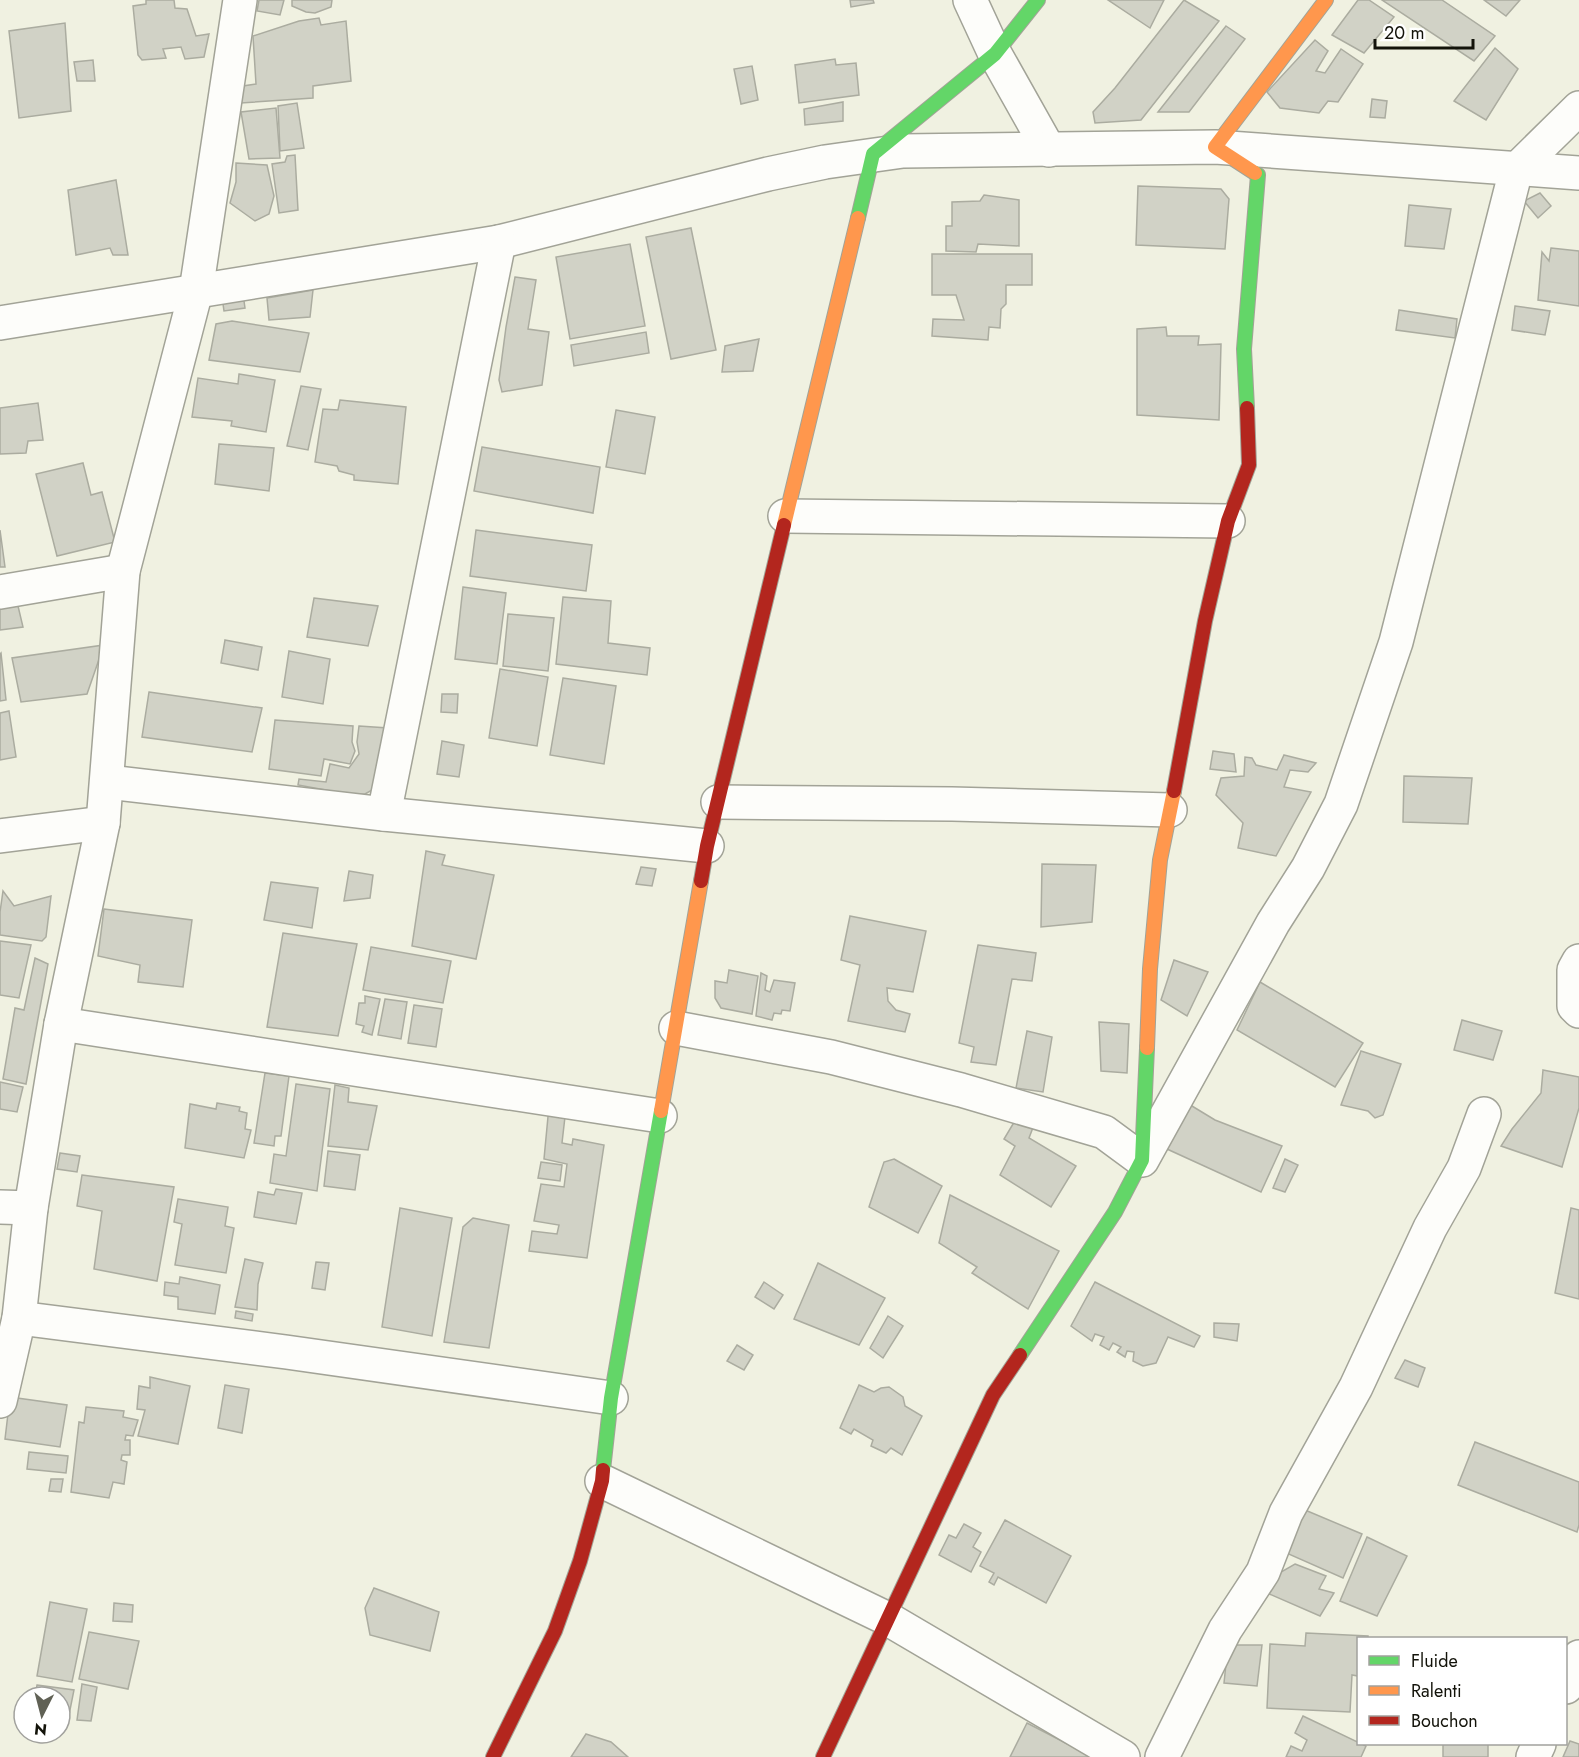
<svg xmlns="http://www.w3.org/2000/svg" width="1579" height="1757" font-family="Jost,sans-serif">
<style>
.building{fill:#d1d2c6;stroke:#abaca0;stroke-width:1.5}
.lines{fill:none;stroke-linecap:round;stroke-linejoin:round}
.street-casing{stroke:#a2a397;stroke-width:36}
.fast-casing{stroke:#a2a397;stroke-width:16}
.slow-casing{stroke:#a2a397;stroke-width:16}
.jam-casing{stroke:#a2a397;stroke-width:16}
.street{stroke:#fdfdfa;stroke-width:33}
.fast{stroke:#63d668;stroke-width:14}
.slow{stroke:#ff974d;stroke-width:14}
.jam{stroke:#b3261e;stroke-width:14}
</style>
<rect width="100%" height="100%" fill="#f0f1e1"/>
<g class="building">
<path d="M146 0H174L175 8 187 9 196 36 209 34 204 57 185 59 181 47 163 49 166 58 142 60 138 55 133 6 146 4Z"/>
<path d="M259 0H284L280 15 257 11Z"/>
<path d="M292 0H332L331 7 315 13 306 12 292 6Z"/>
<path d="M850 0H873L874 3 851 7Z"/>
<path d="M1108 0H1164L1150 28Z"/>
<path d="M1184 0 1219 21 1141 120 1095 123 1093 112 1115 88Z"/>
<path d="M1358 0H1369L1394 17 1364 53 1332 35Z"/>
<path d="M1382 0H1442L1495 36 1474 61Z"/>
<path d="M1484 0H1520L1506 16Z"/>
<path d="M319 18 321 25 346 21 351 81 313 86V98L241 103 243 86 256 84 253 36 299 21Z"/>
<path d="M65 23 71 111 19 118 9 31Z"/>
<path d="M1226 26 1245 39 1189 112H1158Z"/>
<path d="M1315 40 1328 51 1316 71 1325 73 1341 49 1363 64 1338 102 1328 101 1319 113 1280 108 1267 92Z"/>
<path d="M1495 48 1518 69 1486 120 1454 101Z"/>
<path d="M835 59 836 65 856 63 859 95 799 103 795 65Z"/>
<path d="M93 60 95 81H77L74 62Z"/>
<path d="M752 66 758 100 741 104 734 69Z"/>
<path d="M1372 99 1387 101 1385 118 1370 117Z"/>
<path d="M843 102V121L805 125 804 109Z"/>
<path d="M297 103 304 148 280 151 278 106Z"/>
<path d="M276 108 280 158 249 159 241 112Z"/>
<path d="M295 155 298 210 279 213 272 164 285 162 287 156Z"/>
<path d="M236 163 267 165 274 196 269 214 255 221 230 203 236 182Z"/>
<path d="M116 180 128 255H113L110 248 76 255 68 190Z"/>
<path d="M1138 186 1221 189 1229 199 1225 249 1136 245Z"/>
<path d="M1540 193 1551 206 1538 218 1524 201Z"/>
<path d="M984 195 1019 200V246L978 244 976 252 946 251V226H952V202L980 201Z"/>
<path d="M1409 205 1451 209 1444 249 1405 246Z"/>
<path d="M691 228 716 350 671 359 646 237Z"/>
<path d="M630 244 645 326 570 339 556 257Z"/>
<path d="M1551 248 1579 251V306L1538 300 1542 252 1549 261Z"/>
<path d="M932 254H1032V285H1006V304L1001 309 1000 328 989 327 988 340 932 336 933 319 964 320 956 295H932Z"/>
<path d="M515 277 536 280 528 329 549 332 542 385 502 392 499 380 506 327Z"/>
<path d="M313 290 310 317 269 320 267 298Z"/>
<path d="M243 294 245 308 224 311 222 297Z"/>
<path d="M1515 306 1550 311 1545 335 1512 330Z"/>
<path d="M1399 310 1457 319 1455 338 1396 330Z"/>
<path d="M232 321 309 333 300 372 209 360 216 324Z"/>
<path d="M1166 327 1167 336H1199L1198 345 1221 344 1219 420 1137 415V329Z"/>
<path d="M646 332 649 353 574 366 571 345Z"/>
<path d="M759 339 753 371 722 372 725 346Z"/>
<path d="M239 374 275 380 266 432 231 426 232 421 192 417 198 378 238 384Z"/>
<path d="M301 386 321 389 308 450 287 446Z"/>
<path d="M340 400 406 407 398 484 354 480V475L339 471 337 466 315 462 323 409 338 410Z"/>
<path d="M38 403 43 440 28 441 26 453 0 454V408Z"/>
<path d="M616 410 655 417 645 474 606 467Z"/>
<path d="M219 444 274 448 269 491 215 484Z"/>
<path d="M482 447 600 467 593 513 474 491Z"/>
<path d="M83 463 91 495 102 492 115 542 57 556 36 474Z"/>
<path d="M0 530 5 567H0Z"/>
<path d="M476 530 592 545 586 591 470 576Z"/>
<path d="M463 587 506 593 497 664 455 659Z"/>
<path d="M563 597 611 601 608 643 650 648 647 675 556 664Z"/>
<path d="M314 598 378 606 368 646 307 637Z"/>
<path d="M18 606 23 627 0 630V608Z"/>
<path d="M508 614 554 618 548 671 503 666Z"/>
<path d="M225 640 262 647 258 670 221 663Z"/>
<path d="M104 645 87 694 21 702 12 658Z"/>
<path d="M289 651 330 659 323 704 282 697Z"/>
<path d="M1 653 6 700 0 701V654Z"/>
<path d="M500 669 548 677 537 746 489 738Z"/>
<path d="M563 678 616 686 604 764 550 755Z"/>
<path d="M149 692 262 708 252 752 142 737Z"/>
<path d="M442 694H458L457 713 441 712Z"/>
<path d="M9 711 16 757 0 760V713Z"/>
<path d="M275 720 353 726 352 742 355 751 350 764 324 759 321 776 269 769Z"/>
<path d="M359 726 388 728 374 789 365 794 353 795 298 785 299 779 326 782 330 764 349 768 359 754 357 742Z"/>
<path d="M442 741 464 745 459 777 437 774Z"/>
<path d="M1213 751 1234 754 1236 772 1210 769Z"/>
<path d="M1284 755 1316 763 1308 772 1290 770 1284 787 1311 792 1276 856 1238 848 1243 823 1216 795 1221 778 1244 776 1245 757 1252 758 1256 765 1277 770Z"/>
<path d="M1404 776 1472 778 1468 824 1403 822Z"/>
<path d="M426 851 445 855 442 865 494 875 476 959 412 946Z"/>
<path d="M1042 864 1096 865 1092 922 1041 927Z"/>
<path d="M641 867 656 869 652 886 636 884Z"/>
<path d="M349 871 373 875 370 898 344 901Z"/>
<path d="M271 882 318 888 312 928 264 920Z"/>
<path d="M3 891 14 906 51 896 46 937 42 941 0 935V912Z"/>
<path d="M104 909 192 920 183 987 138 982 140 965 98 956Z"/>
<path d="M850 916 926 931 913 992 887 988 888 1001 896 1010 910 1014 905 1032 848 1021 860 965 841 960Z"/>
<path d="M283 933 357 944 338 1036 267 1027Z"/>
<path d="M0 941 31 945 19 998 0 995Z"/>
<path d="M978 945 1036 953 1032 981 1012 979 996 1065 971 1062 974 1047 959 1043Z"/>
<path d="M371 947 451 961 443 1003 363 990Z"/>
<path d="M35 958 48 964 26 1084 3 1079 15 1008 24 1010Z"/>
<path d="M1174 960 1208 972 1187 1016 1161 1000Z"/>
<path d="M729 970 758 976 752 1014 721 1008 715 998V981L727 983Z"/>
<path d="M761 973 767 976 765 990 770 992 774 980 795 983 790 1011 782 1010 781 1014 774 1013 772 1020 756 1016Z"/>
<path d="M1260 982 1363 1043 1335 1087 1237 1030Z"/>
<path d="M365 996 380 999 372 1035 362 1032 364 1026 356 1024 359 1003H365Z"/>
<path d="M385 999 407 1002 401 1039 378 1035Z"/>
<path d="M414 1005 442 1009 436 1047 408 1043Z"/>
<path d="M1462 1020 1502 1031 1493 1060 1454 1050Z"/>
<path d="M1099 1022 1129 1024 1127 1073 1101 1071Z"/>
<path d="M1027 1031 1052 1037 1043 1092 1016 1088Z"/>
<path d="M1361 1051 1401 1064 1383 1115 1375 1118 1368 1111 1341 1105Z"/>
<path d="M1543 1070 1579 1077V1108L1562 1167 1501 1146 1512 1129 1541 1093Z"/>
<path d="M265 1073 289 1076 281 1136H275L274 1146 254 1143Z"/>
<path d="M0 1082 23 1087 17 1112 0 1109Z"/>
<path d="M296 1084 330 1089 317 1191 270 1183 274 1154 286 1156Z"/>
<path d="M335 1085 349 1088 348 1102 377 1106 368 1150 328 1146Z"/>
<path d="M217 1103 240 1107 239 1111 247 1113 245 1129 251 1130 244 1158 185 1148 190 1104 216 1109Z"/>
<path d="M1187 1103 1215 1120 1282 1146 1261 1192 1167 1149Z"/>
<path d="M549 1106 566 1108 562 1143 572 1145 573 1139 604 1145 587 1258 529 1251 532 1231 557 1234 559 1225 534 1221 541 1184 564 1187 567 1164 544 1159Z"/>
<path d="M1016 1119 1034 1125 1029 1138 1076 1166 1051 1207 1000 1175 1015 1146 1004 1139Z"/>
<path d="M328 1151 360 1155 355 1190 324 1186Z"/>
<path d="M60 1153 80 1156 77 1172 57 1169Z"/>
<path d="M894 1159 942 1186 918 1233 869 1207 884 1162Z"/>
<path d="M1285 1159 1298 1165 1285 1192 1273 1188Z"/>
<path d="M541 1162 562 1165 560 1181 538 1178Z"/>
<path d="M82 1175 174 1187 157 1281 94 1269 102 1211 77 1206Z"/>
<path d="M276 1189 302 1193 296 1224 254 1217 258 1192 274 1195Z"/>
<path d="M950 1195 1059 1251 1028 1309 972 1273 977 1267 939 1243Z"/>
<path d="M178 1199 228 1207 225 1226 234 1228 226 1273 175 1265 182 1224 174 1222Z"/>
<path d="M400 1208 452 1218 432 1336 382 1327Z"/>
<path d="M1571 1208 1579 1210V1299L1555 1293Z"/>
<path d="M473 1218 509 1225 489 1348 444 1342 463 1227Z"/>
<path d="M245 1259 263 1263 258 1284 257 1310 235 1307Z"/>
<path d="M316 1262 329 1263 325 1290 312 1288Z"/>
<path d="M818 1263 885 1298 859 1345 794 1319Z"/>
<path d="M180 1277 220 1285 215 1314 178 1309V1297L164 1295 165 1282 179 1284Z"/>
<path d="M764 1282 783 1295 774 1309 755 1297Z"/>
<path d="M1095 1282 1200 1336 1194 1347 1168 1337 1156 1363 1143 1366 1133 1361 1134 1352 1127 1351 1125 1357 1117 1352 1121 1347 1113 1343 1109 1350 1100 1345 1104 1337 1095 1334 1092 1341 1071 1326Z"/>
<path d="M236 1311 253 1314 252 1321 235 1318Z"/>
<path d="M888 1316 903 1326 883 1358 870 1348Z"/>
<path d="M1214 1323 1239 1324 1237 1341 1214 1337Z"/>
<path d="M737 1345 753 1355 744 1370 727 1361Z"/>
<path d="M1405 1360 1425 1368 1418 1387 1395 1378Z"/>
<path d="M150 1377 190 1386 178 1444 138 1436 145 1410 137 1409 139 1386 150 1388Z"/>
<path d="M225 1385 249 1389 242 1433 218 1428Z"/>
<path d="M859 1385 874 1392 881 1388 889 1387 903 1397 905 1406 922 1416 902 1455 891 1448 886 1453 871 1446 873 1440 854 1429 851 1434 840 1428Z"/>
<path d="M10 1397 67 1405 60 1447 5 1439Z"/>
<path d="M86 1407 124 1411 123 1417 138 1420 133 1436 126 1435 125 1440H130V1455H122L121 1460 127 1462 124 1484 113 1482 109 1498 71 1492 79 1422 84 1423Z"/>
<path d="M1475 1442 1579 1482V1525L1577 1532 1458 1485Z"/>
<path d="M29 1452 68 1456 66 1473 27 1469Z"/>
<path d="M51 1479H63L61 1492 49 1491Z"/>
<path d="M1305 1510 1362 1534 1343 1578 1284 1552Z"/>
<path d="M1005 1520 1071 1556 1046 1603 998 1577 994 1585 989 1582 994 1573 980 1566Z"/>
<path d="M964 1524 981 1533 973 1547 981 1552 971 1572 939 1555 949 1535 956 1538Z"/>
<path d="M1367 1537 1407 1556 1377 1616 1340 1601Z"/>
<path d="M1295 1564 1326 1576 1319 1589 1334 1593 1320 1616 1267 1593 1281 1572Z"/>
<path d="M374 1588 439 1612 430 1651 370 1635 365 1608Z"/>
<path d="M50 1602 87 1609 72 1682 37 1676Z"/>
<path d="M114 1603 133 1605 132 1622 113 1621Z"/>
<path d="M89 1632 139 1641 128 1689 79 1679Z"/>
<path d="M1306 1633 1368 1636V1638H1358V1676L1352 1675 1350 1712 1267 1708 1270 1644 1305 1646Z"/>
<path d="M1228 1645H1262L1257 1686 1224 1683Z"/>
<path d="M82 1684 97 1687 91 1721 77 1720Z"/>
<path d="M37 1685 74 1690 67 1725 60 1724V1697H35Z"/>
<path d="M1303 1716 1366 1746 1361 1757H1286L1291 1746 1302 1751 1307 1740 1295 1733Z"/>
<path d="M1027 1723 1089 1755 1088 1757H1010Z"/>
<path d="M586 1734 611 1742 628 1757H571Z"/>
<path d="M1570 1741 1579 1744V1757H1563Z"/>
<rect x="1443" y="1744" width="45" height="13"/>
</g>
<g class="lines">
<g class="street-casing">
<g id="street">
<path d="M970 0 995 54 1049 150"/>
<path d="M0 323 499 242 768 174 825 162 903 151 1215 147 1579 173"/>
<path d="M785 516 1228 521"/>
<path d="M0 592 123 571"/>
<path d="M108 782 384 814 707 846"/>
<path d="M718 802 952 804 1170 810"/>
<path d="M384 814 499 242"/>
<path d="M0 836 103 823"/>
<path d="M1579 961 1574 970V1006L1579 1011"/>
<path d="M61 1024 660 1116"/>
<path d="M676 1028 831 1057 961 1090 1104 1132 1142 1160 1273 923 1308 868 1341 804 1396 642 1516 170 1579 108"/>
<path d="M0 1207 31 1208"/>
<path d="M19 1318 286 1352 611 1398"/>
<path d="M0 1401 19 1318 31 1208 61 1024 103 823 123 571 196 291 240 0"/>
<path d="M602 1481 888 1619 1123 1757"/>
<path d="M1566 1687 1579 1657"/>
<path d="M1162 1757 1225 1630 1263 1572 1286 1513 1356 1387 1430 1228 1464 1168 1484 1114"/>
<path d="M1533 1757 1539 1744"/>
</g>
</g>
<g class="fast-casing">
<g id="fast">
<path d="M858 218 873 154 995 54 1038 0"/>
<path d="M1247 408 1244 349 1258 175 1255 173"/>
<path d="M1020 1355 1115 1212 1142 1160 1147 1048"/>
<path d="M603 1470 611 1398 661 1111"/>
</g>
</g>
<g class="slow-casing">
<g id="slow">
<path d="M1255 173 1215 147 1326 0"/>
<path d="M784 525 858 218"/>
<path d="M1147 1048 1150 969 1160 860 1174 791"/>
<path d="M661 1111 701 881"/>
</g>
</g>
<g class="jam-casing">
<g id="jam">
<path d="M1174 791 1205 621 1228 521 1249 465 1247 408"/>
<path d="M701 881 707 846 784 525"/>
<path d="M493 1757 555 1631 580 1561 602 1481 603 1470"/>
<path d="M823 1757 993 1395 1020 1355"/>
</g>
</g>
<use href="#street" class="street"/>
<use href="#fast" class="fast"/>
<use href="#slow" class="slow"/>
<use href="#jam" class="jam"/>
</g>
<rect x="1357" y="1637" width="210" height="108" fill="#ffffff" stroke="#a1a19d" stroke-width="1.5"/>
<rect x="1369" y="1656" width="30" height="9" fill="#63d668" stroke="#a1a19d" stroke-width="1.5"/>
<text x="1411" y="1667" font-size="18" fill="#13130a">Fluide</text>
<rect x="1369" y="1686" width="30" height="9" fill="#ff974d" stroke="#a1a19d" stroke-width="1.5"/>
<text x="1411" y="1697" font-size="18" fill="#13130a">Ralenti</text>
<rect x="1369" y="1716" width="30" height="9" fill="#b3261e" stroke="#a1a19d" stroke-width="1.5"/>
<text x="1411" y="1727" font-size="18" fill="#13130a">Bouchon</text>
<g transform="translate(42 1715) rotate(186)"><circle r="28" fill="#ffffff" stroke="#a1a19d" stroke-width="1.5"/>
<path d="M0-4.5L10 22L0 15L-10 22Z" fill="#606155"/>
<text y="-9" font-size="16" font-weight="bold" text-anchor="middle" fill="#13130a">N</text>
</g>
<path d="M1375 39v9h98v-9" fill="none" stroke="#13130a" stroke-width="3"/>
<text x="1384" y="39" font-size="18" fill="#13130a" stroke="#ffffff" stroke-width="4.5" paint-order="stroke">20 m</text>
</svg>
